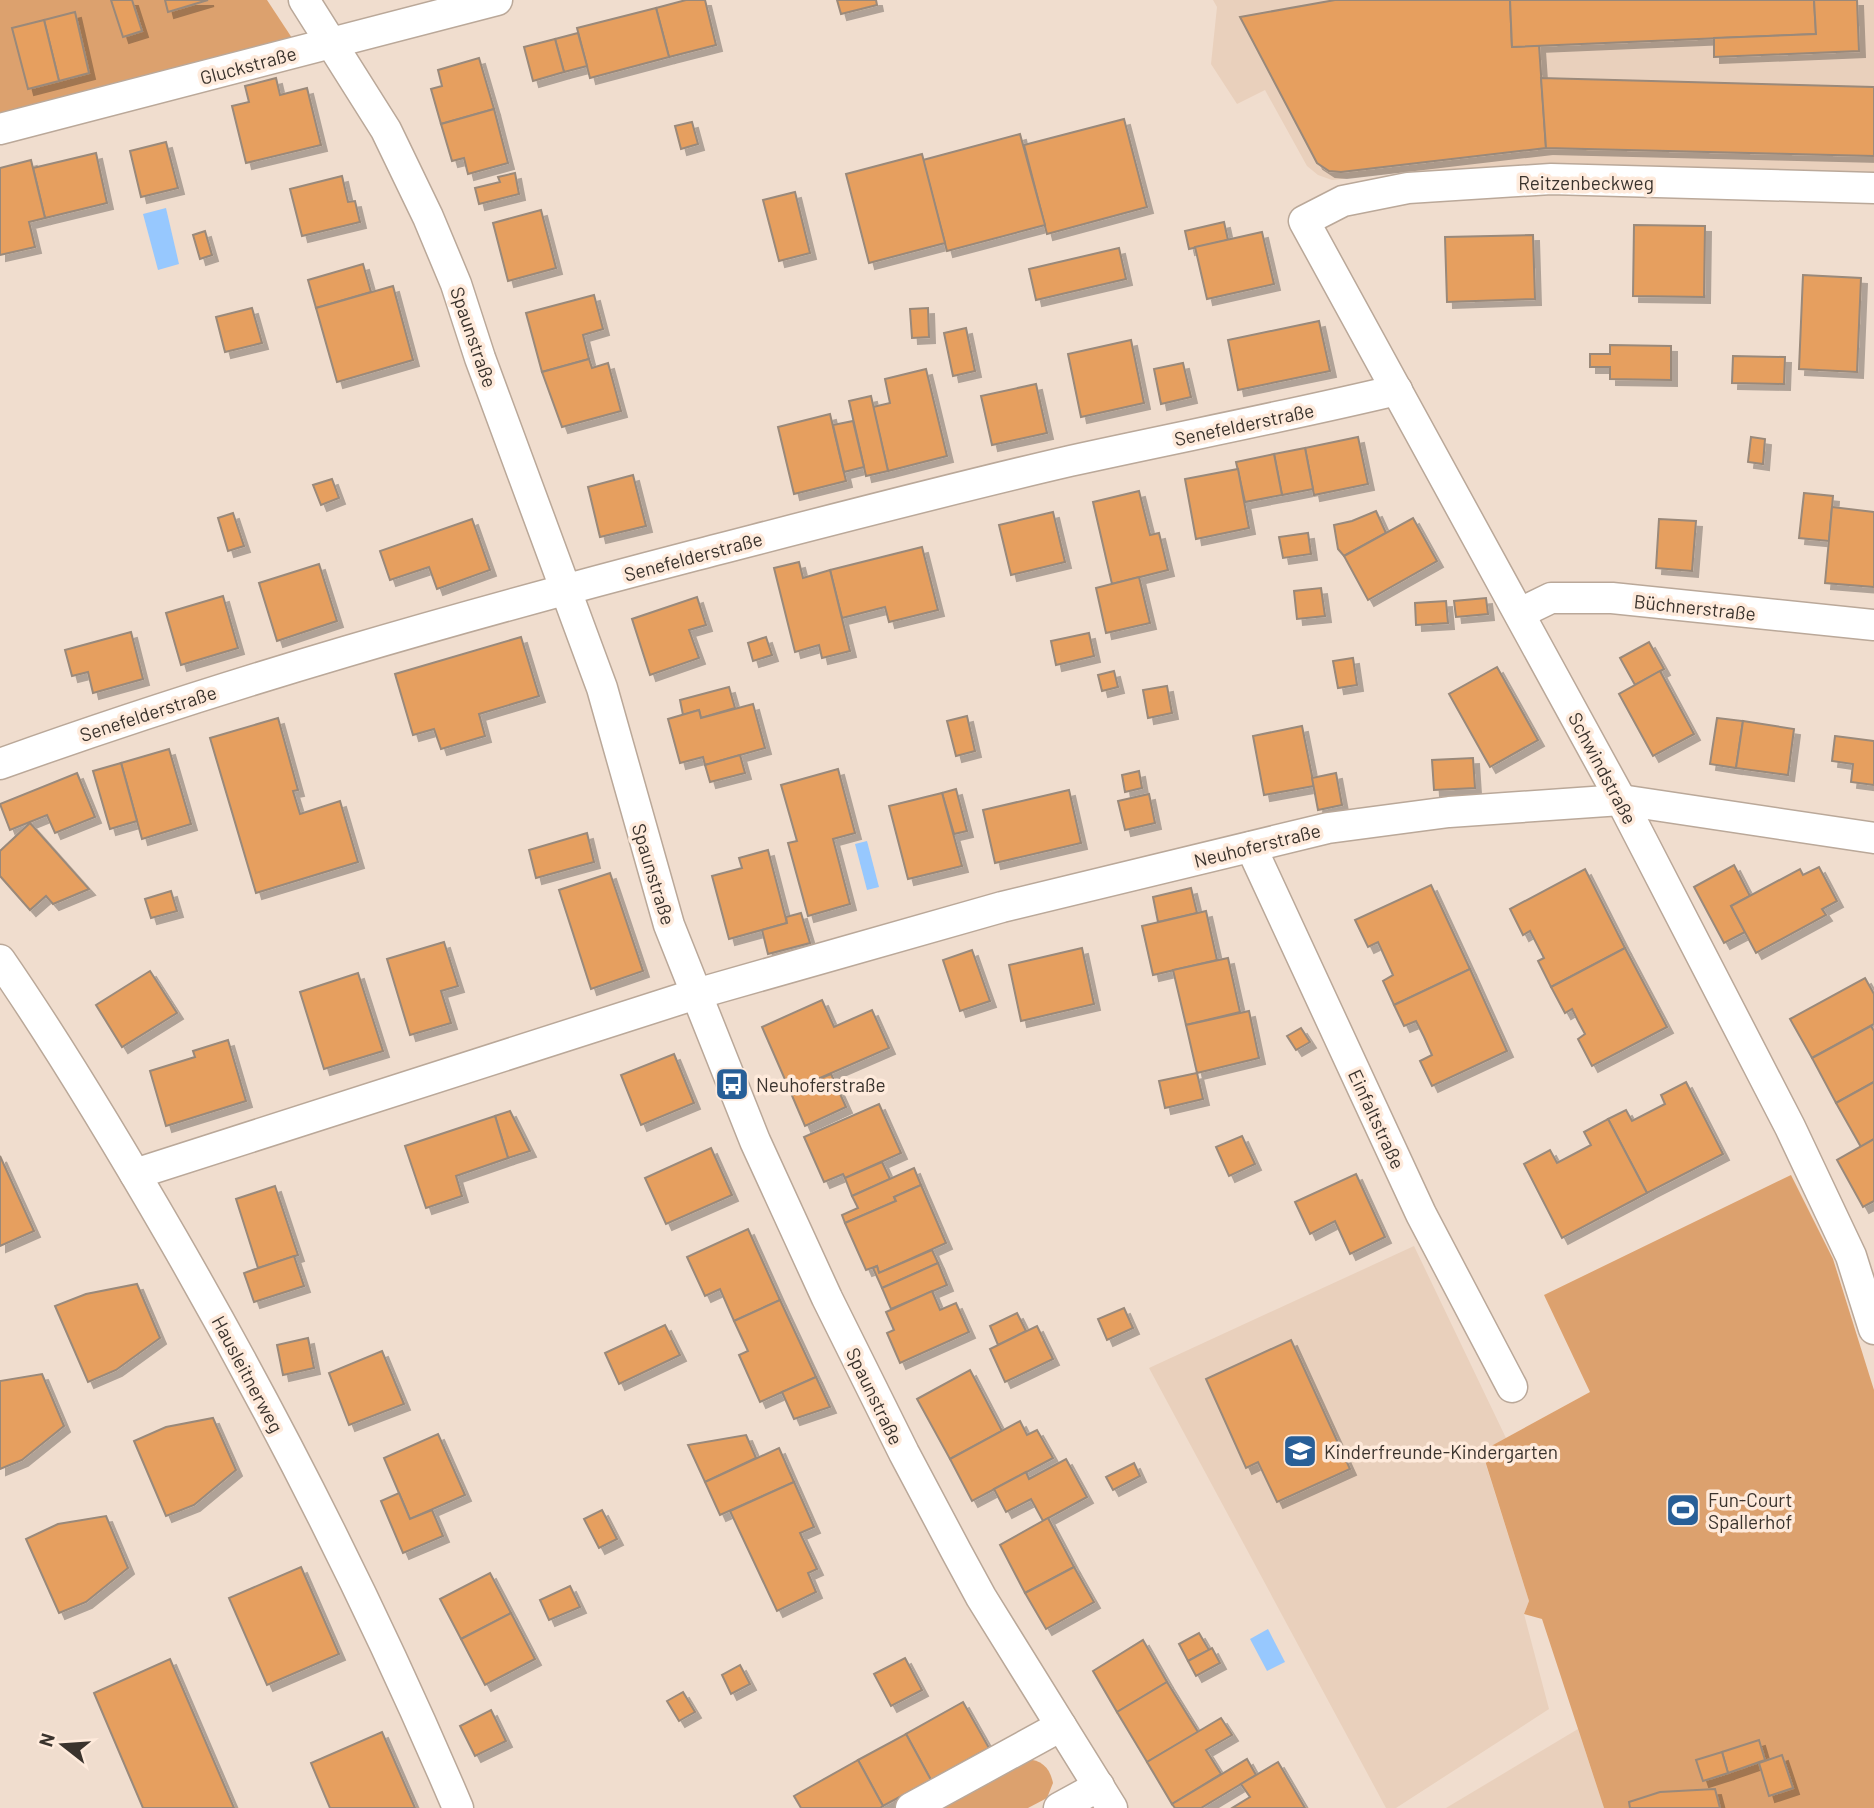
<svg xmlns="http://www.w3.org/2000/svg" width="1874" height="1808" font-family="Barlow,sans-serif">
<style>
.built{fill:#e9d0bc}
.green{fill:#dca16e}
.water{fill:#97c8fe}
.building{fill:#e69f5f;stroke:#9a897a;stroke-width:2;filter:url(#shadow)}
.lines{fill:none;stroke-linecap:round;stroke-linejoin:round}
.minor-casing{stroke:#baa899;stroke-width:33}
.minor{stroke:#fff;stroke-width:30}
.labels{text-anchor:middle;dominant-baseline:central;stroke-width:7;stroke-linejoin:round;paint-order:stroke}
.street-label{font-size:19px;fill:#3a332d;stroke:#feeadb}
.poi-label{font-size:19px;fill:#3a332d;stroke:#feeadb;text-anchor:start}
</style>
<defs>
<filter id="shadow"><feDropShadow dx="6" dy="6" stdDeviation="0" flood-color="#0004"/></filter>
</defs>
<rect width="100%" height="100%" fill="#f0ddce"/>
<g class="built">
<path d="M1213 0H1874V172L1550 164 1407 172 1332 180 1318 175 1307 166 1265 90 1237 104 1211 64 1217 7Z"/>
<path d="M1414 1246 1506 1438 1482 1452 1529 1601 1524 1614 1549 1709 1396 1808H1386L1149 1368Z"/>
<path d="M1578 1729 1604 1808H1446Z"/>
</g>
<g class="green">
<path d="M0 0H267L294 41 0 117Z"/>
<path d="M1791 1175 1833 1259 1874 1390V1808H1604L1542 1619 1524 1614 1529 1601 1482 1451 1590 1392 1544 1295Z"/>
<path d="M1026 1759C1042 1760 1050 1768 1053 1783L1047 1798 1028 1808H936Z"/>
</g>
<g class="water">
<path d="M166 208 179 264 158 270 143 214Z"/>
<path d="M867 841 879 887 867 890 855 844Z"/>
<path d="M1268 1629 1285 1662 1267 1671 1250 1639Z"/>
</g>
<g class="building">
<path d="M111 0H132L142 31 123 37Z"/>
<path d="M165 0H208L168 12Z"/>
<path d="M686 0H705L716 45 669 57 656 8Z"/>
<path d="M837 0H876L877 5 841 14Z"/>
<path d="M1335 0H1510L1512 47 1539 45 1546 148 1341 172 1329 171 1317 163 1240 17Z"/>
<path d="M1510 0H1814L1816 34 1512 47Z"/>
<path d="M1814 0H1857L1859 51 1714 57V38L1816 34Z"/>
<path d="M656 8 669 57 590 78 577 28Z"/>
<path d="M75 12 89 73 59 81 44 20Z"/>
<path d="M44 20 59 81 28 89 12 28Z"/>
<path d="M578 33 587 66 564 72 555 39Z"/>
<path d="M555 39 564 72 533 81 524 47Z"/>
<path d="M479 58 494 109 441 124 431 89 442 86 438 70Z"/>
<path d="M276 78 280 95 307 88 321 145 246 163 232 106 249 102 245 86Z"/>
<path d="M1541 78 1874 87V156L1546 148Z"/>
<path d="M494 109 508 163 468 174 464 158 452 161 441 124Z"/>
<path d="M1124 119 1147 207 1047 234 1024 145Z"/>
<path d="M692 122 698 144 681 149 675 126Z"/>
<path d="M1020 134 1045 225 947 251 923 160Z"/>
<path d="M166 142 178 188 141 197 130 151Z"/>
<path d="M96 153 107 203 45 218 33 168Z"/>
<path d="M922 154 945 243 869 263 846 174Z"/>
<path d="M31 160 45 218 29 222 35 247 0 255V168Z"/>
<path d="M515 173 519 194 479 204 475 188 500 182 498 177Z"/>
<path d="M342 176 348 202 355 201 360 222 302 236 290 189Z"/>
<path d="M795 192 810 253 779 261 763 200Z"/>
<path d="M541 210 556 268 508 281 493 223Z"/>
<path d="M1224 222 1228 240 1189 249 1185 231Z"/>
<path d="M1634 225 1705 226 1704 297 1633 296Z"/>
<path d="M205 231 212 255 200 259 193 235Z"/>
<path d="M1262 232 1274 284 1207 299 1195 247Z"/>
<path d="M1533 235 1535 299 1447 302 1445 237Z"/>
<path d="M1119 248 1126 279 1036 300 1029 269Z"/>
<path d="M363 264 371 292 316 308 308 280Z"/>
<path d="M1803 275 1861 278 1857 372 1799 369Z"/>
<path d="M393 286 413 360 337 382 316 308Z"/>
<path d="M594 295 603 329 583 335 589 359 542 372 526 313Z"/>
<path d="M252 308 262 343 225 352 216 317Z"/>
<path d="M928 308 929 337 912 338 910 309Z"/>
<path d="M1319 321 1330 371 1238 390 1228 340Z"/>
<path d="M966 328 975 371 953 376 944 333Z"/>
<path d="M1131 340 1144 403 1081 417 1068 354Z"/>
<path d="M1610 345 1671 346V380L1610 379V367H1590V354H1610Z"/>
<path d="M1733 356 1785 357 1784 384 1732 383Z"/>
<path d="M589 359 592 368 608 363 621 411 562 427 542 372Z"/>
<path d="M1183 363 1191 397 1161 404 1154 369Z"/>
<path d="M926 369 947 456 888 471 873 407 890 403 885 379Z"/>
<path d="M1036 384 1047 433 992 445 981 396Z"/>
<path d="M871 396 888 471 866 476 849 401Z"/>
<path d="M830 414 846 481 794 494 778 427Z"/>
<path d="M853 421 864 467 844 472 833 425Z"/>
<path d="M1358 437 1368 484 1314 495 1305 448Z"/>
<path d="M1751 437 1765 439 1763 464 1748 462Z"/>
<path d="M1305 448 1313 489 1282 495 1274 454Z"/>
<path d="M1274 454 1282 495 1245 502 1236 462Z"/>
<path d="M1238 469 1249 528 1196 539 1185 479Z"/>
<path d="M633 475 646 526 600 537 588 487Z"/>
<path d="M332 479 339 498 321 505 313 485Z"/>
<path d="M1139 491 1150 535 1159 533 1168 570 1112 584 1093 502Z"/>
<path d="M1804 493 1833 496 1829 541 1799 538Z"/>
<path d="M1832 507 1874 512V587L1825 583Z"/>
<path d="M1376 511 1386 533 1344 556 1338 549 1334 525 1352 521Z"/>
<path d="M1053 512 1065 562 1011 575 999 525Z"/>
<path d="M233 513 244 546 228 551 218 518Z"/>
<path d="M1413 518 1437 561 1368 600 1344 556Z"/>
<path d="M472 519 490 570 437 589 429 567 390 580 380 551Z"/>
<path d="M1659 519 1696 521 1692 571 1656 568Z"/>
<path d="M1308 533 1311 554 1283 558 1279 537Z"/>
<path d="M922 547 938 610 889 622 885 607 842 618 830 570Z"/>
<path d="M799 562 803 578 830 570 850 651 822 658 819 645 795 652 774 568Z"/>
<path d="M319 564 337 621 277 641 259 583Z"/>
<path d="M1139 577 1150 623 1106 633 1096 588Z"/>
<path d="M1321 588 1325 616 1297 619 1294 591Z"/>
<path d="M223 596 238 648 181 665 166 613Z"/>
<path d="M697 597 706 625 689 630 699 658 650 675 632 619Z"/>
<path d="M1486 598 1488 614 1456 617 1454 601Z"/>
<path d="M1446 601 1448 623 1416 625 1415 603Z"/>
<path d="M131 632 143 679 93 693 88 672 72 676 65 650Z"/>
<path d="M1089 633 1094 656 1056 665 1051 641Z"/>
<path d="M521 637 539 696 479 714 485 736 441 749 434 729 413 735 395 674Z"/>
<path d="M766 637 772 655 753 661 748 643Z"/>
<path d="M1649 642 1664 669 1635 685 1620 658Z"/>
<path d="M1353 658 1357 685 1338 688 1333 661Z"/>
<path d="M1497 667 1538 740 1490 767 1449 694Z"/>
<path d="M1114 671 1118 687 1102 691 1098 675Z"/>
<path d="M1660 671 1694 734 1653 756 1619 694Z"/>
<path d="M1167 686 1172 713 1148 718 1143 690Z"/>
<path d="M729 687 735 708 701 718 699 710 683 715 680 700Z"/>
<path d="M753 704 765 748 705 765 703 757 680 763 668 719 699 710 701 718Z"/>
<path d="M967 716 975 751 956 756 947 721Z"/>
<path d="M278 718 298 790 293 791 300 814 340 801 358 862 256 893 210 738Z"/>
<path d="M1717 718 1743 721 1736 768 1710 764Z"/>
<path d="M1743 721 1794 729 1788 775 1736 768Z"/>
<path d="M1302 726 1314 786 1264 795 1253 736Z"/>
<path d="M1835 736 1874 741V785L1851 782 1853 764 1832 761Z"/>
<path d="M169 749 191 824 142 839 121 763Z"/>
<path d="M740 755 745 773 710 782 705 765Z"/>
<path d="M1473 758 1475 788 1434 790 1432 760Z"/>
<path d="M121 763 137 821 110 829 93 771Z"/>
<path d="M838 769 855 833 833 839 850 904 808 916 788 843 797 841 781 785Z"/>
<path d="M1139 771 1142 788 1125 792 1122 775Z"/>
<path d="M77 773 95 817 55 833 47 815 10 830 0 804Z"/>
<path d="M1336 773 1342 805 1318 810 1312 778Z"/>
<path d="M956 789 967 831 954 834 942 793Z"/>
<path d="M1069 790 1081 843 995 863 983 810Z"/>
<path d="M942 793 962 866 908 879 889 806Z"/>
<path d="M1149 794 1155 823 1125 830 1118 801Z"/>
<path d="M30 823 89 889 53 904 46 896 30 910 0 876V851Z"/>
<path d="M587 833 594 862 536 878 529 850Z"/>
<path d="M768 850 787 923 729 939 712 876 742 868 739 858Z"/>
<path d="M1734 865 1750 896 1731 906 1745 932 1724 943 1694 887Z"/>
<path d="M1819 867 1837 901 1822 909 1826 915 1756 953 1731 906 1800 869 1803 875Z"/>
<path d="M1585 869 1625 948 1551 987 1538 961 1544 958 1530 931 1523 935 1510 909Z"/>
<path d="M610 873 643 971 591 989 559 890Z"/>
<path d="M1431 885 1470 969 1394 1005 1383 981 1393 975 1378 942 1368 947 1355 920Z"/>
<path d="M1191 888 1197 913 1158 922 1153 897Z"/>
<path d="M171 891 177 911 151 918 145 899Z"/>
<path d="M1206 911 1217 960 1153 975 1142 926Z"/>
<path d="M801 913 810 943 768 954 762 930 787 923 786 917Z"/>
<path d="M444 942 458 986 441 991 451 1023 410 1035 387 959Z"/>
<path d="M1082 948 1094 1004 1021 1021 1009 965Z"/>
<path d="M1625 948 1667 1027 1592 1066 1578 1039 1585 1034 1578 1021 1572 1009 1565 1013 1551 987Z"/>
<path d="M972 950 990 1001 960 1011 943 960Z"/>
<path d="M1228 958 1240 1012 1186 1025 1173 970Z"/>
<path d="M1470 969 1507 1051 1432 1086 1420 1061 1432 1055 1424 1037 1416 1021 1404 1026 1394 1005Z"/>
<path d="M150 971 177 1013 122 1047 96 1005Z"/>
<path d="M358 973 383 1051 324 1069 300 992Z"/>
<path d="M1865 978 1874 994V1024L1812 1058 1790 1019Z"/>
<path d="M822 1000 834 1027 872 1010 889 1048 790 1091 762 1027Z"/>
<path d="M1249 1011 1259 1058 1197 1073 1186 1025Z"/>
<path d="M1871 1026 1874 1031V1082L1836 1103 1812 1058Z"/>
<path d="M1301 1028 1310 1042 1296 1050 1287 1036Z"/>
<path d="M228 1040 246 1101 166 1126 150 1071 195 1057 193 1051Z"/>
<path d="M674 1054 694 1103 641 1125 621 1075Z"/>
<path d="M1197 1073 1203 1099 1165 1108 1159 1081Z"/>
<path d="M831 1074 846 1107 805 1126 790 1091Z"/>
<path d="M1686 1082 1723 1154 1647 1193 1608 1119 1626 1110 1632 1121 1665 1104 1661 1095Z"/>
<path d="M1874 1082V1139L1861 1147 1836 1103Z"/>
<path d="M879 1104 901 1153 845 1178 843 1174 824 1182 804 1137Z"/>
<path d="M510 1111 530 1151 508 1158 495 1116Z"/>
<path d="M495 1116 508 1158 456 1176 462 1196 426 1208 405 1146Z"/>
<path d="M1608 1119 1647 1193 1562 1238 1524 1164 1550 1150 1557 1163 1591 1145 1584 1132Z"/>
<path d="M1242 1136 1255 1164 1229 1176 1216 1147Z"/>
<path d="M1874 1139V1201L1863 1207 1837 1160Z"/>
<path d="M711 1148 732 1195 666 1224 645 1178Z"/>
<path d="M0 1156 34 1231 0 1246Z"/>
<path d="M882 1162 890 1179 852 1196 845 1178Z"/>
<path d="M914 1168 921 1185 894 1197 896 1201 845 1223 842 1215 858 1208 852 1196Z"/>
<path d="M1356 1174 1385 1237 1350 1254 1335 1221 1310 1234 1295 1202Z"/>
<path d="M921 1185 946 1243 879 1273 877 1266 866 1270 845 1223 896 1201 894 1197Z"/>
<path d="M275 1186 298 1255 258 1268 236 1199Z"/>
<path d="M748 1229 780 1300 734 1321 720 1289 705 1296 687 1257Z"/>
<path d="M932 1250 938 1263 882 1288 873 1268 877 1266 879 1273Z"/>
<path d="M294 1256 304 1286 254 1302 244 1273Z"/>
<path d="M938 1263 947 1285 891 1309 882 1288Z"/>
<path d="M137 1284 160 1338 116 1370 88 1382 55 1306 86 1294Z"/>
<path d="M932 1291 940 1310 956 1303 969 1332 900 1363 887 1333 894 1330 886 1312Z"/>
<path d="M780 1300 816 1377 760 1402 739 1355 748 1351 734 1321Z"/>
<path d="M1124 1308 1133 1328 1107 1340 1098 1319Z"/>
<path d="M1017 1313 1026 1331 998 1345 990 1326Z"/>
<path d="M665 1325 680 1355 619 1384 605 1353Z"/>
<path d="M1037 1326 1053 1359 1005 1382 990 1349Z"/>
<path d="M308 1338 314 1368 283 1375 277 1345Z"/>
<path d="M1291 1340 1350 1469 1277 1502 1258 1462 1246 1468 1206 1379Z"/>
<path d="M382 1351 404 1404 349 1425 329 1373Z"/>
<path d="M970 1370 1002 1431 950 1459 917 1399Z"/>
<path d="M42 1374 64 1426 22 1460 0 1469V1381Z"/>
<path d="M816 1377 830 1407 794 1419 782 1392Z"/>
<path d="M213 1418 236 1470 194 1505 166 1516 134 1441 166 1427Z"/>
<path d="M1020 1421 1027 1435 1037 1430 1053 1458 972 1501 950 1459Z"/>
<path d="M438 1434 465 1495 410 1519 384 1458Z"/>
<path d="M746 1435 756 1458 705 1482 688 1445Z"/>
<path d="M779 1448 794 1482 720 1515 705 1482Z"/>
<path d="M1066 1459 1087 1497 1043 1521 1031 1499 1006 1512 994 1489 1026 1472 1029 1479Z"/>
<path d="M1134 1463 1140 1476 1113 1490 1106 1477Z"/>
<path d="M794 1482 814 1527 800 1533 817 1569 808 1573 816 1592 777 1611 730 1511Z"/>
<path d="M399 1493 410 1519 432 1510 443 1536 403 1553 381 1501Z"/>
<path d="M602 1510 617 1539 599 1548 584 1519Z"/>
<path d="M106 1516 128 1568 86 1602 59 1613 26 1539 58 1524Z"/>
<path d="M1048 1518 1074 1567 1025 1593 1000 1545Z"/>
<path d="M301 1567 339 1654 267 1685 229 1598Z"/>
<path d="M1074 1567 1094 1602 1046 1629 1025 1593Z"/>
<path d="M490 1573 511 1613 461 1639 440 1599Z"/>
<path d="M570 1586 580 1607 549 1620 540 1600Z"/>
<path d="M511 1613 535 1659 485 1685 461 1639Z"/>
<path d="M1199 1633 1209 1650 1188 1661 1179 1644Z"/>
<path d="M1143 1640 1167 1682 1117 1712 1093 1671Z"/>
<path d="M1212 1648 1220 1663 1196 1676 1188 1661Z"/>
<path d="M905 1658 922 1690 891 1706 874 1674Z"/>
<path d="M170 1659 234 1808H143L94 1693Z"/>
<path d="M740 1665 750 1684 731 1694 722 1675Z"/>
<path d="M1167 1682 1198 1732 1147 1762 1117 1712Z"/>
<path d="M683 1692 695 1712 679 1721 667 1701Z"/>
<path d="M963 1702 989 1748 931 1780 906 1734Z"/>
<path d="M491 1710 506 1741 475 1756 460 1726Z"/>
<path d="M1221 1718 1232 1735 1206 1750 1221 1774 1172 1804 1147 1762Z"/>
<path d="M382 1732 415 1808H330L311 1763Z"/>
<path d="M906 1734 931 1780 883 1806 858 1760Z"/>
<path d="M1759 1740 1765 1760 1728 1773 1722 1752Z"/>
<path d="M1722 1752 1728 1773 1703 1781 1696 1760Z"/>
<path d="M1782 1755 1793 1788 1769 1796 1759 1763Z"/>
<path d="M1247 1759 1256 1775 1201 1808H1175L1172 1804Z"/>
<path d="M858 1760 883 1806 880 1808H801L794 1796Z"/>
<path d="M1278 1762 1305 1808H1232L1250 1797 1241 1784Z"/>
<path d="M1715 1789 1720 1808H1630L1629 1802 1660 1792Z"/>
</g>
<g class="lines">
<g class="minor-casing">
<g id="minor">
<path d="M304 0 386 130 428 217 456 284 480 358 602 688 669 925 755 1141 827 1298 904 1453 956 1551 981 1597 1112 1808"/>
<path d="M0 129 497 0"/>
<path d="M1874 188 1551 179 1408 188 1343 201 1304 221 1621 800 1790 1127 1851 1256 1874 1329"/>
<path d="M1520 613 1551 598H1612L1874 625"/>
<path d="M0 764C228 682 462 616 696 555 820 523 945 490 1070 461 1179 437 1288 416 1397 390"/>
<path d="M1251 847 1421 1214 1512 1387"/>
<path d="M0 960C62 1050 118 1144 173 1239 279 1423 375 1613 458 1808"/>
<path d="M135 1174 696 994 1002 907 1328 828 1449 812 1621 800 1874 838"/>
<path d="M911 1808 1061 1726"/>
<path d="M1059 1808 1099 1786"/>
</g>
</g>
<use href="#minor" class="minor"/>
</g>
<defs>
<g id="bus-square" transform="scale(1.75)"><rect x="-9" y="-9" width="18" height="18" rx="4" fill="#285f97" stroke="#feeadb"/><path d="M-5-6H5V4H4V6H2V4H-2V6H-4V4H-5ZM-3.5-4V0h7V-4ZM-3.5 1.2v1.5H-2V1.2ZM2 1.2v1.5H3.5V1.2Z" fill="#fff"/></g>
<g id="school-square" transform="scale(1.75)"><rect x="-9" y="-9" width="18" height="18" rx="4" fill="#285f97" stroke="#feeadb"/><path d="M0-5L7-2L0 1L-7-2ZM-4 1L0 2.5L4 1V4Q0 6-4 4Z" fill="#fff"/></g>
<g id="stadium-square" transform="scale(1.75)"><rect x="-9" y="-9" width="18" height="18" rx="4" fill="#285f97" stroke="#feeadb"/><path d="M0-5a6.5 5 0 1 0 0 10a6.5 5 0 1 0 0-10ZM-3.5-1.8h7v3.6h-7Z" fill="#fff"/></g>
</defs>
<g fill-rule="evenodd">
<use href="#bus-square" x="732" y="1084"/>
<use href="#school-square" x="1300" y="1451"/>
<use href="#stadium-square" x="1683" y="1510"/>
</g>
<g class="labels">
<g class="street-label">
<text transform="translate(248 65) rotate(-15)">Gluckstraße</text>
<text x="1586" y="182">Reitzenbeckweg</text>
<text transform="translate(474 337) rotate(71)">Spaunstraße</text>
<text transform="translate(1244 424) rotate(-12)">Senefelderstraße</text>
<text transform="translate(693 556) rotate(-15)">Senefelderstraße</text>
<text transform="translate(1695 607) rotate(6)">Büchnerstraße</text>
<text transform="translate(148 713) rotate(-18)">Senefelderstraße</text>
<text transform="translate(1603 768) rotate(62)">Schwindstraße</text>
<text transform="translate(1257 845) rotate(-14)">Neuhoferstraße</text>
<text transform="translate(654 874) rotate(73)">Spaunstraße</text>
<text transform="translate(1377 1119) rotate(65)">Einfaltstraße</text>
<text transform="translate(248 1374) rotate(62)">Hausleitnerweg</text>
<text transform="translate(875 1396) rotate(64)">Spaunstraße</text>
</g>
<g class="poi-label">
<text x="756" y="1084">Neuhoferstraße</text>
<text x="1324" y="1451">Kinderfreunde-Kindergarten</text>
<text x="1708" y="1499">Fun-Court<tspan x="1708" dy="22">Spallerhof</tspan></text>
</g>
</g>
<g transform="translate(63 1745) rotate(287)" stroke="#feeadb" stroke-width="5" paint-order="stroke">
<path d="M0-5L12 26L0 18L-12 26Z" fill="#3a332d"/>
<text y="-10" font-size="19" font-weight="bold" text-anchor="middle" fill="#3a332d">N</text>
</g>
</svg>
